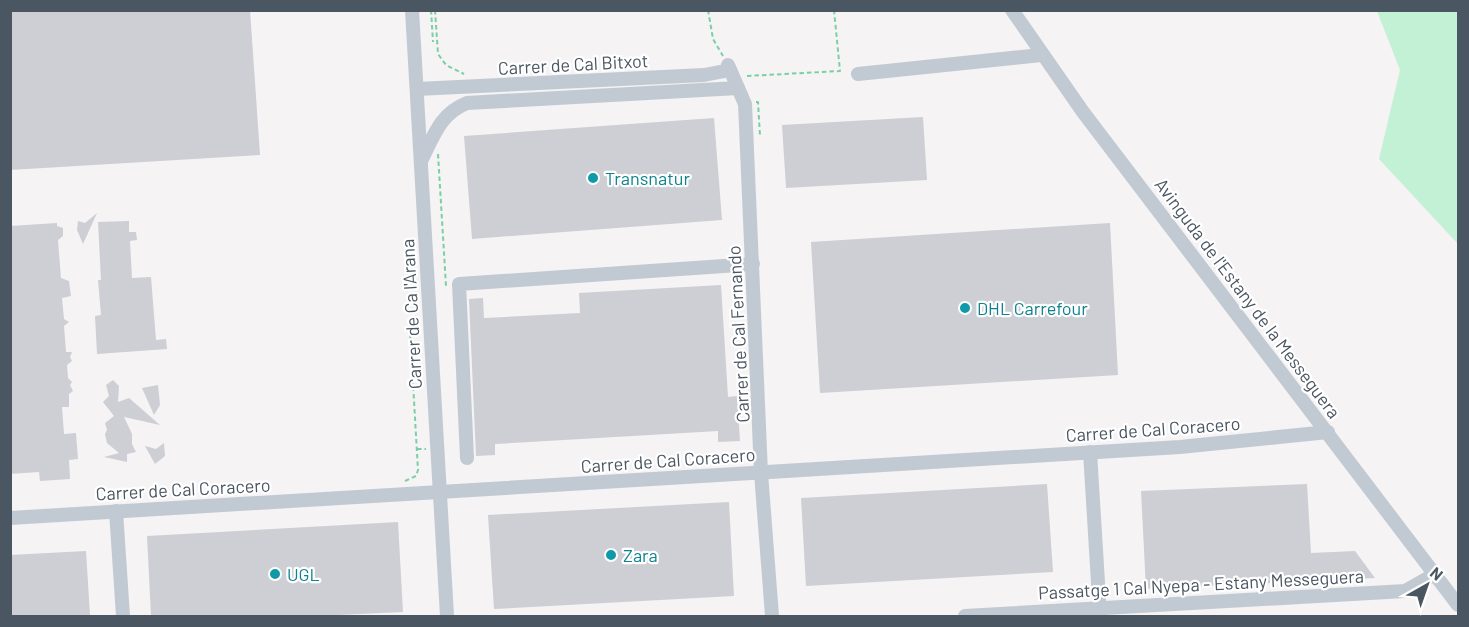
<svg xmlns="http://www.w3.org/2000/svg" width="1469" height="627" font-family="Barlow,sans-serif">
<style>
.grass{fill:#c3f1d5}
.building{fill:#cdcfd5}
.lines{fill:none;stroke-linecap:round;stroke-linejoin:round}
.path{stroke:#7ad0a6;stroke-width:2;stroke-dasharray:4.5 3;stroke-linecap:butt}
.minor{stroke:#c1cad2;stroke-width:14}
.culture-dot{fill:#0f9aa8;stroke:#fff;stroke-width:2}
.labels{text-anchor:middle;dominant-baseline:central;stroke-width:4.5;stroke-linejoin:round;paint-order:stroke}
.street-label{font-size:18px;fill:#4a5661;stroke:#fff}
.culture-label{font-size:18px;fill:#0d838f;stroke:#fff;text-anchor:start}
</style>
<rect width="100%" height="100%" fill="#f5f3f3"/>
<path class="grass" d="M1377 11H1458V244L1379 159 1400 70Z"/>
<g class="building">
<path d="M10 10H250L260 155 10 170Z"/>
<path d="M923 117 927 180 786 188 782 125Z"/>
<path d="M714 118 722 220 472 239 464 136Z"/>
<path d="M97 213 83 244 77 230 78 221 85 223Z"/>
<path d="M129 221V232H136L137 240 130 241 132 278 151 277 156 340 166 339 167 349 97 354 95 316 101 315 98 280H101L98 222Z"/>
<path d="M57 223V226L63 228V236L58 240 61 278 69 281 71 296 62 298 64 319 69 322 64 326 66 352H72L70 357 72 361 67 365 68 378 72 382 70 385 73 391 69 394V407H62L64 434 76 433 78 459 69 460 70 479 40 481 39 472 10 474V226Z"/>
<path d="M1110 223 1118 375 820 393 811 242Z"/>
<path d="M721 285 728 397 737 396 740 441 718 442V431L495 444V455L476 456 469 299 483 298 484 318 580 313 579 293Z"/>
<path d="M113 380 119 386 118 402 129 398 160 425 124 417 132 434V444L136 452 127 454V462L104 457 119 453 107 443 105 434 107 430 105 423 114 416 103 402 109 396 106 385Z"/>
<path d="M158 385 160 405 154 415 142 388Z"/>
<path d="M164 443 165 456 155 464 145 446 156 449Z"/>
<path d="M1047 484 1053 572 806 586 801 498Z"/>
<path d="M1307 484 1311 553 1355 551 1375 578 1146 589 1141 491Z"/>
<path d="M729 502 734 596 494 609 488 515Z"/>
<path d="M398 522 403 612 316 616H151L147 536Z"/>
<path d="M86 551 90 615 10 616V555Z"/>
</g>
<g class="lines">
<g class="path">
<path d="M431 10 433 42"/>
<path d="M435 10 438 54 446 65 464 74"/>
<path d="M708 10 713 39 723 56"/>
<path d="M747 76 840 71 834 10"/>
<path d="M756 102H758L760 136"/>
<path d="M438 154 446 286"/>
<path d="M417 449H426"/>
<path d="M405 481 416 476 418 470 410 331"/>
</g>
<g class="minor">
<path d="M412 10 447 616"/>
<path d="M1012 10 1083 112 1458 605"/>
<path d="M728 65 745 104 761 473 772 616"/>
<path d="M858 74 1041 55"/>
<path d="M417 89 704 75 730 70"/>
<path d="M422 159C434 135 441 113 467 103L738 88"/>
<path d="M1090 452 1100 615"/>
<path d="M467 458 459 284 753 264"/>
<path d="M116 511 123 616"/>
<path d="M10 518 1180 447 1328 432"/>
<path d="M965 616 1405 591 1435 574"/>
</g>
</g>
<g class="culture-dot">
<circle cx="593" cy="178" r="6"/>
<circle cx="965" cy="308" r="6"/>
<circle cx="611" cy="555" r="6"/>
<circle cx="275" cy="574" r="6"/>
</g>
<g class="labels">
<g class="street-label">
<text transform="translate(573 64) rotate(-3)">Carrer de Cal Bitxot</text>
<text transform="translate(1248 298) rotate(53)">Avinguda de l'Estany de la Messeguera</text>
<text transform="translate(411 314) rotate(-93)">Carrer de Ca l'Arana</text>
<text transform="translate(738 334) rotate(-93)">Carrer de Cal Fernando</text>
<text transform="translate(1153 429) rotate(-4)">Carrer de Cal Coracero</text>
<text transform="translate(668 460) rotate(-4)">Carrer de Cal Coracero</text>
<text transform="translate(183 489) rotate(-3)">Carrer de Cal Coracero</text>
<text transform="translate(1201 584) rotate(-3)">Passatge 1 Cal Nyepa - Estany Messeguera</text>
</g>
<g class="culture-label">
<text x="605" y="178">Transnatur</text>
<text x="977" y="308">DHL Carrefour</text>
<text x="623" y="555">Zara</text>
<text x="287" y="574">UGL</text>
</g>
</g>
<rect width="1469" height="627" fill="none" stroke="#4a5661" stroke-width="24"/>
<g transform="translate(1427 585) rotate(40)" stroke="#ffffff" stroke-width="4.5" paint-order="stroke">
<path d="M0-4.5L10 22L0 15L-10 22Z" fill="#4a5661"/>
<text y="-9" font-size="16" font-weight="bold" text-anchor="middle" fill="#4a5661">N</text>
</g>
</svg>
